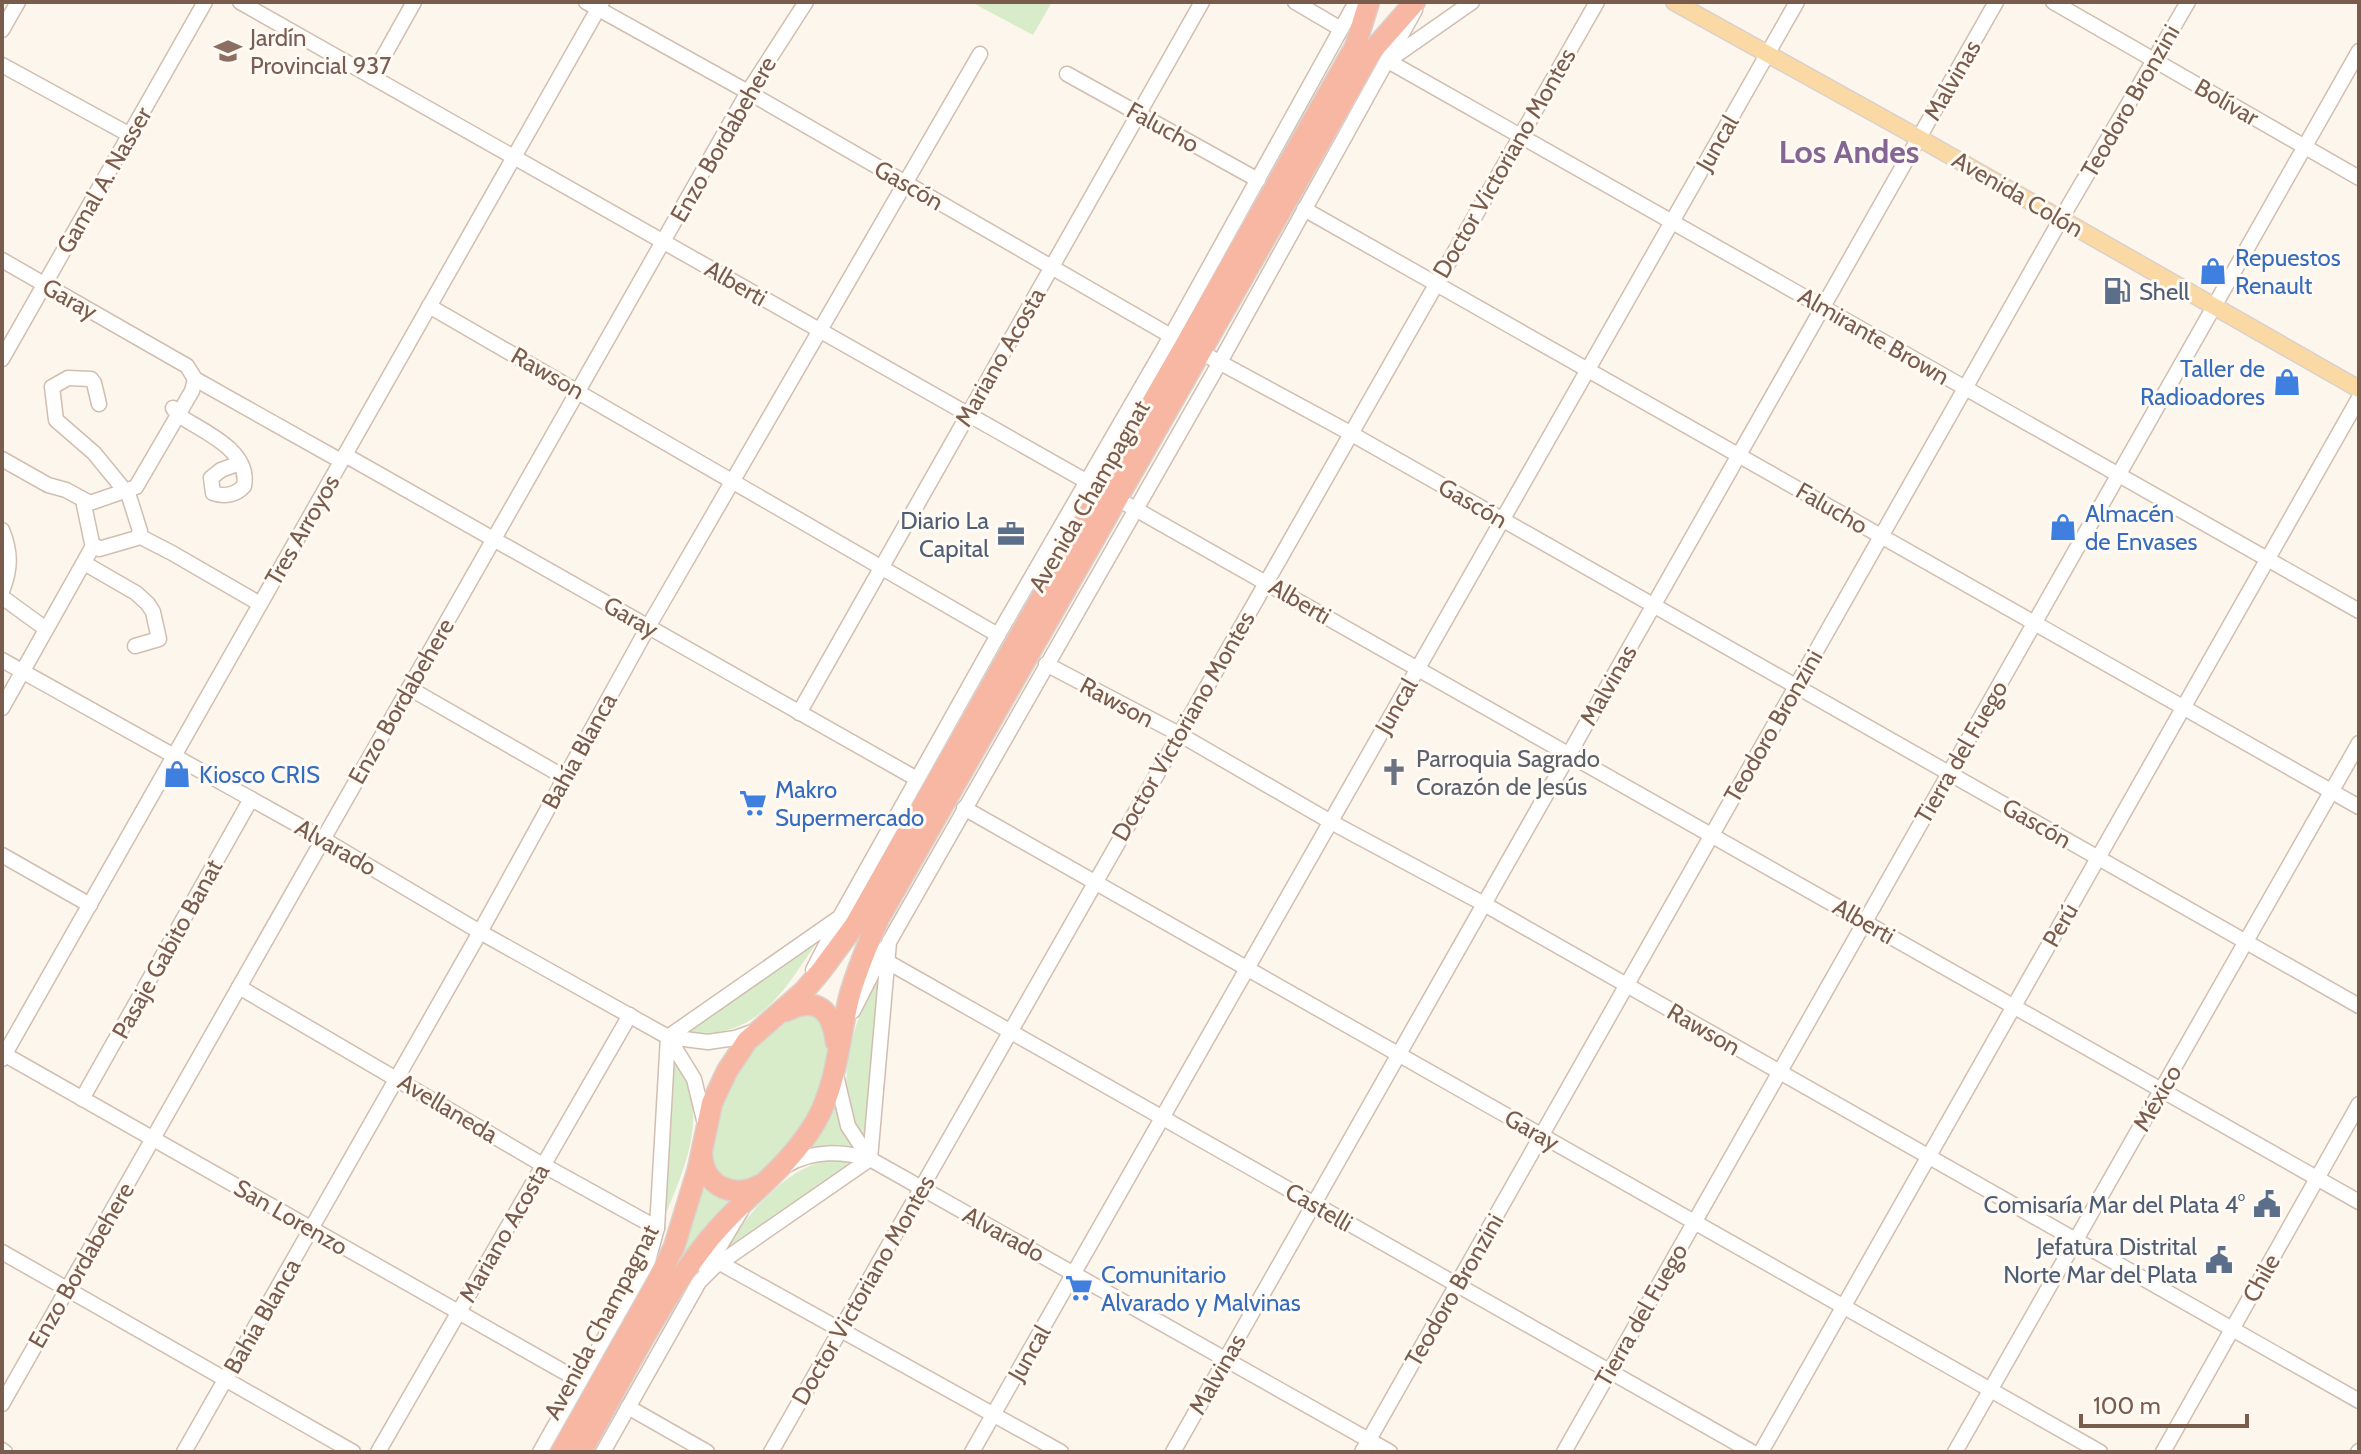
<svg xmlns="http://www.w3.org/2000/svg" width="2361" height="1454" font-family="Cabin,sans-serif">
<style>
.green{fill:#d8ecc9}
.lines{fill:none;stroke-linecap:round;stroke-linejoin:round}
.minor-casing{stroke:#d1beb0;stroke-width:17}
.major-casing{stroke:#dad1cd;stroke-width:19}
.highway-casing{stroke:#dad1cd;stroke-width:23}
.minor{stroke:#fff;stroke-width:14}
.major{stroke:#fbd9a5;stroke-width:16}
.highway{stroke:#f7b7a3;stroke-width:20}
.labels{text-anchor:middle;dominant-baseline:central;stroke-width:6;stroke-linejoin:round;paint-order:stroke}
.education-label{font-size:24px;fill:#785e54;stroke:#fffaf3;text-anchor:start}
.street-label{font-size:24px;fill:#7a5c4d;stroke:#fffaf3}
.shop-label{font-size:24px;fill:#366cbe;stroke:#fffaf3;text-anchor:start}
.service-label{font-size:24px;fill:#4e5e75;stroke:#fffaf3;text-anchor:end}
.worship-label{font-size:24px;fill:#5b616d;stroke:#fffaf3;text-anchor:start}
.district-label{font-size:32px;font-weight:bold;fill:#846695;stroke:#fffaf3}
</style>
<rect width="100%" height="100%" fill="#fdf6ec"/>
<g class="green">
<path d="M971 2H1052L1033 35Z"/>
<path d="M817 942C780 997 756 1040 683 1033Z"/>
<path d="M878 976 866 1142C829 1092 851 1026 878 976Z"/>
<path d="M803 1011 819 1017C822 1024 827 1032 828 1040 834 1078 787 1174 747 1181 740 1183 730 1180 722 1180 719 1173 713 1165 712 1157 707 1132 732 1072 749 1053 764 1036 782 1021 803 1011Z"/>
<path d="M672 1056C714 1110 685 1167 662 1223Z"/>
<path d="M834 1094 861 1153 807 1151Z"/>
<path d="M829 1160 856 1163 724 1254C745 1216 784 1168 829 1160Z"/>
<path d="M700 1181 735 1200 574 1452Z"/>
</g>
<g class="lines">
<g class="minor-casing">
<g id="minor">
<path d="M240 2 2359 1202"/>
<path d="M586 2 748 92 1171 336 1350 433 2359 1006"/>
<path d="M1295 2 1341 29"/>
<path d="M2053 2 2359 178"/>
<path d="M2 30 18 2"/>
<path d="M1392 58 1472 2"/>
<path d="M1388 61 2359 611"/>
<path d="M2 65 130 135"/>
<path d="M1067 74 1258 180"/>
<path d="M372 77 414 2"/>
<path d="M1304 209 2359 807"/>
<path d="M2 260 187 366 195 379 341 461"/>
<path d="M429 306 998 635"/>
<path d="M2 359 205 2"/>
<path d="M99 404 94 383 91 379 68 378 52 387 56 420 94 453 126 492 128 493 140 531 137 538 99 549 92 543 84 505 136 487 192 391 195 379"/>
<path d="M173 408 178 415C202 431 251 450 244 486 236 495 224 497 213 493L211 478 221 470 240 463"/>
<path d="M345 455 917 779"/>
<path d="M2 459 48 485 66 490 88 502"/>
<path d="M2 530C11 552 11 569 2 591"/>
<path d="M139 536 172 553 260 604"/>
<path d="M84 563 136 593 148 604 153 612 159 639 135 646"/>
<path d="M2 597 46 629"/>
<path d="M2 660 323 839 480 932 668 1037 708 1042 735 1038 752 1032"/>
<path d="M1046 664 1179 734 1331 822 1484 904 2359 1401"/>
<path d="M409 688 564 777"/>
<path d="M2 708 93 546"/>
<path d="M799 713 1202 2"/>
<path d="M964 808 2100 1452"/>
<path d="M2 855 90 905"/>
<path d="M886 961 1752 1452"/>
<path d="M813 970 838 921"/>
<path d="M239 987 543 1165 657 1228"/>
<path d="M853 1011 885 948"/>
<path d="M668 1037 840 917 998 635 1171 336 1356 2"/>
<path d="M668 1037 694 1079 704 1120"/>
<path d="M2 1053 580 1381"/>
<path d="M2 1059 602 2"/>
<path d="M836 1075 848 1126 869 1158"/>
<path d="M82 1099 251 799"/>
<path d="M870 1159 889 942 1220 362 1415 10"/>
<path d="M787 1165C814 1150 841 1151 870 1159L1390 1452"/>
<path d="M2 1252 353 1452"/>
<path d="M720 1263 1061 1452"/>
<path d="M706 1269 741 1211"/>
<path d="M2 1404 748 92 806 2"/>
<path d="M628 1407 707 1452"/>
<path d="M2 1450 5 1452"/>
<path d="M184 1452 480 932 648 627 980 54"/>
<path d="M378 1452 630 1015"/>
<path d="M540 1452 648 1261 657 1228 668 1037"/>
<path d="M603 1452 699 1282 714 1267 870 1159"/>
<path d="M771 1452 1597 2"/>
<path d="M972 1452 1797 2"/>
<path d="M1173 1452 1996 2"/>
<path d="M1362 1452 2061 219 2188 2"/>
<path d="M1564 1452 2359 51"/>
<path d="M1761 1452 2359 398"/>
<path d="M1955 1452 2359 743"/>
<path d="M2163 1452 2359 1104"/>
<path d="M2358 1452 2359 1451"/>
</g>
</g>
<g class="major-casing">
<path id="major" d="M1674 2 1919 138 2359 389"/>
</g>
<g class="highway-casing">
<g id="highway">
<path d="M786 1011C818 995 832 1011 836 1042"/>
<path d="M702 1156C705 1187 734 1199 760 1185"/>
<path d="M561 1452 656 1284 674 1247 698 1169 712 1103 727 1071 747 1041 804 991 821 971 855 925 1355 47 1369 2"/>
<path d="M581 1452C620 1383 657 1305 706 1243 740 1199 788 1170 816 1121 837 1084 839 1039 849 998 856 971 868 944 879 918L1371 52 1415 2"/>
</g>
</g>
<use href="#minor" class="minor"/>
<use href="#major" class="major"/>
<use href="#highway" class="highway"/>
</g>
<defs>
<g id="school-bare" transform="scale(2.16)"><path d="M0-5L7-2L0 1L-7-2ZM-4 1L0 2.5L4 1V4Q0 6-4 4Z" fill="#8d6e63" stroke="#fffaf3" stroke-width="2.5" paint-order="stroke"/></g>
<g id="shop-bare" transform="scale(2.16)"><path d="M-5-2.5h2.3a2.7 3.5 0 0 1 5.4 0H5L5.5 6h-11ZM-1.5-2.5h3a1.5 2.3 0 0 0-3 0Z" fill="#3f7fe0" stroke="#fffaf3" stroke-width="2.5" paint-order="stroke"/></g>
<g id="fuel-bare" transform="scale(2.16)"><path d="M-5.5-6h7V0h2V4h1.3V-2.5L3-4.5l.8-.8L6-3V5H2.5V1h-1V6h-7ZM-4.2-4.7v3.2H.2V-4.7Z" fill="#5c6f8a" stroke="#fffaf3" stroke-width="2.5" paint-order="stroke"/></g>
<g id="office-bare" transform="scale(2.16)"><path d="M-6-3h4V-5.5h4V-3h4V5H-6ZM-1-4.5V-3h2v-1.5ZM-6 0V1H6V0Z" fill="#5c6f8a" stroke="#fffaf3" stroke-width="2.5" paint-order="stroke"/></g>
<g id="church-bare" transform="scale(2.16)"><path d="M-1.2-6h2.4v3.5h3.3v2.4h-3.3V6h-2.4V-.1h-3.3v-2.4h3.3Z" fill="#6b7280" stroke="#fffaf3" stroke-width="2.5" paint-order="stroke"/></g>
<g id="supermarket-bare" transform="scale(2.16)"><path d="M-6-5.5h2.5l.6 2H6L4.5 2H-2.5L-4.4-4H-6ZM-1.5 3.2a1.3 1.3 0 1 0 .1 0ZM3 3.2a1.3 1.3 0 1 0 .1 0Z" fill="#3f7fe0" stroke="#fffaf3" stroke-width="2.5" paint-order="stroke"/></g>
<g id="civic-bare" transform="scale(2.16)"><path d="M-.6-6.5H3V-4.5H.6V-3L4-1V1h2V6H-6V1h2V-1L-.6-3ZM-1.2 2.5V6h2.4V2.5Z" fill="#5c6f8a" stroke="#fffaf3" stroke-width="2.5" paint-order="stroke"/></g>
</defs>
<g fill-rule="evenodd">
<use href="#school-bare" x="228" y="51"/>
<use href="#shop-bare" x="2213" y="271"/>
<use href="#fuel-bare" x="2117" y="291"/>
<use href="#shop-bare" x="2287" y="382"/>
<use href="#shop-bare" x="2063" y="527"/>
<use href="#office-bare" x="1011" y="534"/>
<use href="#church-bare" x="1394" y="772"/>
<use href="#shop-bare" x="177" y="774"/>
<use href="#supermarket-bare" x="753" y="803"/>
<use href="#civic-bare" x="2267" y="1204"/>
<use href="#civic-bare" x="2219" y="1260"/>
<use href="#supermarket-bare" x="1079" y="1288"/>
</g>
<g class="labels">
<g class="education-label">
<text x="250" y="37">Jardín<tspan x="250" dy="28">Provincial 937</tspan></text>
</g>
<g class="street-label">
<text transform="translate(1952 80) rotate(-60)">Malvinas</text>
<text transform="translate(2130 101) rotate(-60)">Teodoro Bronzini</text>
<text transform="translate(2227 102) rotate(30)">Bolívar</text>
<text transform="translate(1163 127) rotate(29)">Falucho</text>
<text transform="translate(723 139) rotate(-60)">Enzo Bordabehere</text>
<text transform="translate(1717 143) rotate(-60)">Juncal</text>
<text transform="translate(1504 163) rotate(-60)">Doctor Victoriano Montes</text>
<text transform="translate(104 180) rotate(-60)">Gamal A. Nasser</text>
<text transform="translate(909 185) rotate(30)">Gascón</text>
<text transform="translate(2018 194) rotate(30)">Avenida Colón</text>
<text transform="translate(736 283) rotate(30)">Alberti</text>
<text transform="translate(70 299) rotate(30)">Garay</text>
<text transform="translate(1874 336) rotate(30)">Almirante Brown</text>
<text transform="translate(1000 357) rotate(-60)">Mariano Acosta</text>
<text transform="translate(548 373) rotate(30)">Rawson</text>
<text transform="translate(1089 496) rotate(-60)">Avenida Champagnat</text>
<text transform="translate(1473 503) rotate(30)">Gascón</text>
<text transform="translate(1832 508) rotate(30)">Falucho</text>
<text transform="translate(302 530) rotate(-60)">Tres Arroyos</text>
<text transform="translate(1300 601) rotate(30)">Alberti</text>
<text transform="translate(631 617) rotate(30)">Garay</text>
<text transform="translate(1608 685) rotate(-60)">Malvinas</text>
<text transform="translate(401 701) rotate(-60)">Enzo Bordabehere</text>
<text transform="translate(1117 702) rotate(28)">Rawson</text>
<text transform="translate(1396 706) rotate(-60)">Juncal</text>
<text transform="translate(1183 726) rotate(-60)">Doctor Victoriano Montes</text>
<text transform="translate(1773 726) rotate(-60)">Teodoro Bronzini</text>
<text transform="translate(579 751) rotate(-61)">Bahía Blanca</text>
<text transform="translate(1961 752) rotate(-60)">Tierra del Fuego</text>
<text transform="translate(2037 823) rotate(30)">Gascón</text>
<text transform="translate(336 847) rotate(30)">Alvarado</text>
<text transform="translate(1864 921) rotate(30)">Alberti</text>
<text transform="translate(2060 925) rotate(-60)">Perú</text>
<text transform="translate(167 949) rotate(-61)">Pasaje Gabito Banat</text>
<text transform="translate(1704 1029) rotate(30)">Rawson</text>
<text transform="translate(2157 1098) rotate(-60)">México</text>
<text transform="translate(448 1108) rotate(31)">Avellaneda</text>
<text transform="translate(1532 1130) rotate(30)">Garay</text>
<text transform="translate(1319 1207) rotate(30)">Castelli</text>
<text transform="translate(291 1217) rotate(30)">San Lorenzo</text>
<text transform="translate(504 1233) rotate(-60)">Mariano Acosta</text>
<text transform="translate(1004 1234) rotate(29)">Alvarado</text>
<text transform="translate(81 1265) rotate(-60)">Enzo Bordabehere</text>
<text transform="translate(2261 1278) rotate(-61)">Chile</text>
<text transform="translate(863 1290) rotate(-60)">Doctor Victoriano Montes</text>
<text transform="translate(1454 1290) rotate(-60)">Teodoro Bronzini</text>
<text transform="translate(1641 1315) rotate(-60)">Tierra del Fuego</text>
<text transform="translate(262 1316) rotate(-60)">Bahía Blanca</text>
<text transform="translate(601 1322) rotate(-62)">Avenida Champagnat</text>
<text transform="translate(1029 1353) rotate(-60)">Juncal</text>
<text transform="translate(1217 1374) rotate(-60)">Malvinas</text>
</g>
<g class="shop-label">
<text x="2235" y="257">Repuestos<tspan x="2235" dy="28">Renault</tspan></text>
<text x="2265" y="368" text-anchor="end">Taller de<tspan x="2265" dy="28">Radioadores</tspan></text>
<text x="2085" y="513">Almacén<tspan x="2085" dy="28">de Envases</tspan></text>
<text x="199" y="774">Kiosco CRIS</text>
<text x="775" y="789">Makro<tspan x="775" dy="28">Supermercado</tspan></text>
<text x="1101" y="1274">Comunitario<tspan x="1101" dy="28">Alvarado y Malvinas</tspan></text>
</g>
<g class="service-label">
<text x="2139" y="291" text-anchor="start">Shell</text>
<text x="989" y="520">Diario La<tspan x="989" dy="28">Capital</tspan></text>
<text x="2245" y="1204">Comisaría Mar del Plata 4°</text>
<text x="2197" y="1246">Jefatura Distrital<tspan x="2197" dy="28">Norte Mar del Plata</tspan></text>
</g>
<g class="worship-label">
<text x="1416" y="758">Parroquia Sagrado<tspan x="1416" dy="28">Corazón de Jesús</tspan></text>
</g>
<g class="district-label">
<text x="1849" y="151">Los Andes</text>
</g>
</g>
<rect width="2361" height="1454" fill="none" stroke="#7a5c4d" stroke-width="8"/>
<path d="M2081 1414v12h166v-12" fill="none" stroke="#7a5c4d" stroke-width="4"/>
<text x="2093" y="1414" font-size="24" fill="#7a5c4d" stroke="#fffaf3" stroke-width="6" paint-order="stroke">100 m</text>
</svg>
